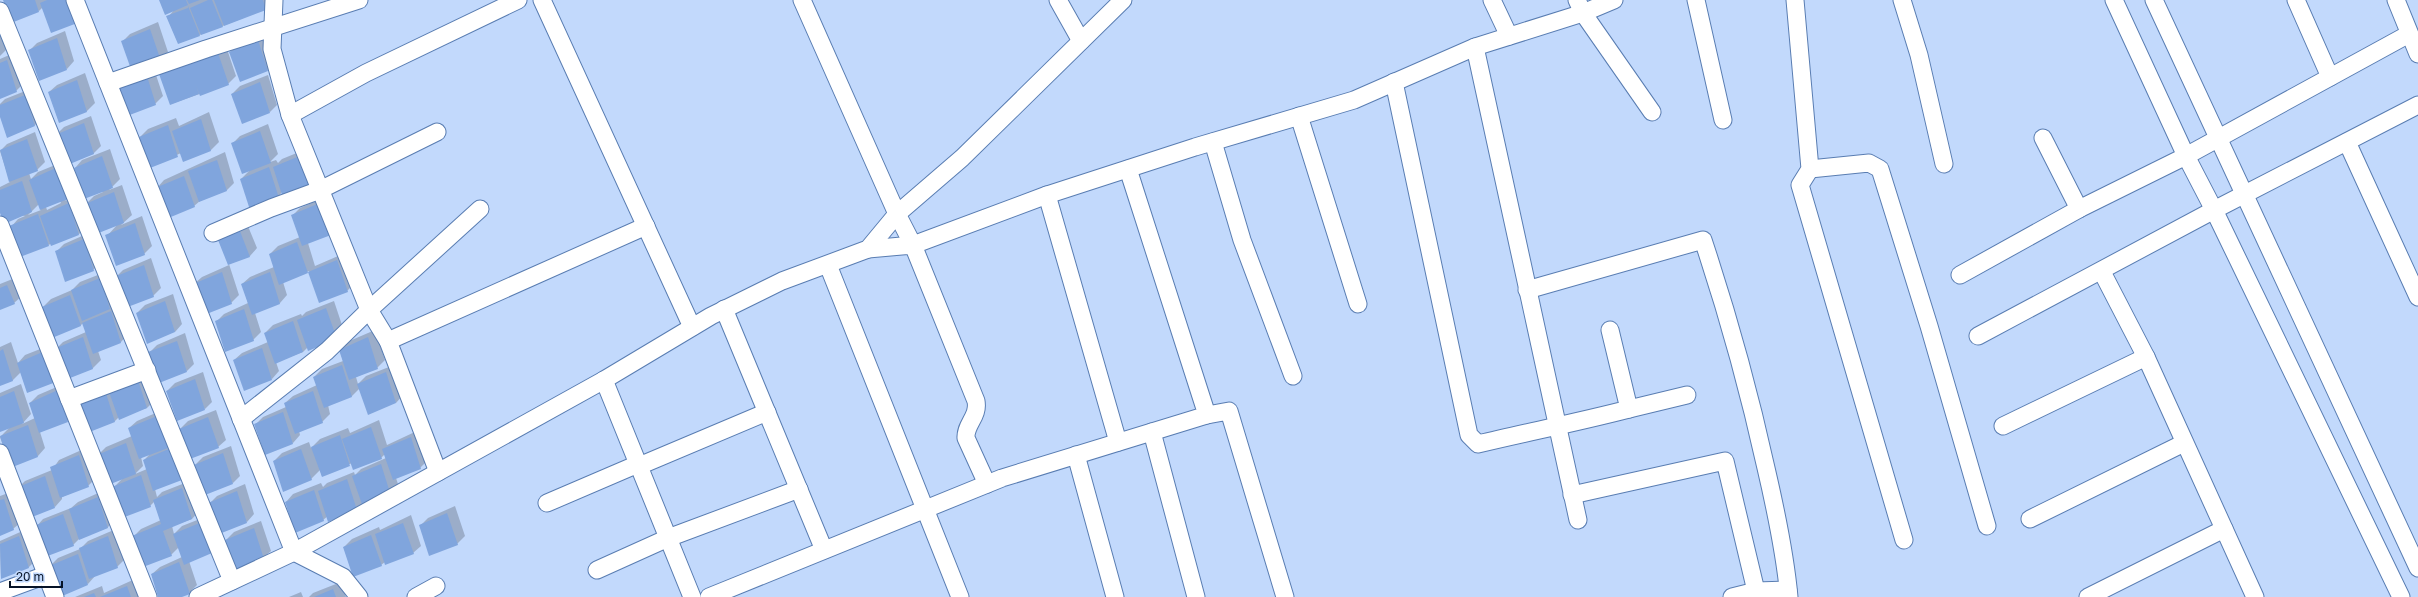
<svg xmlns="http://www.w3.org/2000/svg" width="2418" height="597" font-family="'Golos Text',sans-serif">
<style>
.shadow{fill:#0003;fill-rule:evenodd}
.building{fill:#80a5dd}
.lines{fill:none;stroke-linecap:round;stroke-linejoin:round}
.minor-casing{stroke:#597db2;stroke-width:19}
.minor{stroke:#fff;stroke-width:17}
</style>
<rect width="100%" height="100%" fill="#c2d9fc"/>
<g class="shadow">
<path d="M4 0H82L43 7 39 11Z"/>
<path d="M160 0H273L266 9 179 43 168 17 174 10Z"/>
<path d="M158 22 168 52 160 60 122 42 130 34Z"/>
<path d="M0 28 7 49 0 56Z"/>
<path d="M65 31 74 61 67 69 29 51 37 43Z"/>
<path d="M266 32 275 63 268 70 230 52 238 44Z"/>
<path d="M226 46 236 76 228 84 171 104 161 74Z"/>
<path d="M14 53 24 83 16 91 0 98V59Z"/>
<path d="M153 66 163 96 155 104 128 115Z"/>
<path d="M85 73 95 103 87 111 59 122 49 92 57 85Z"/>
<path d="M268 75 277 105 270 112 232 94 240 86Z"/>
<path d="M33 88 43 118 35 125 8 136 0 114V104L5 99Z"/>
<path d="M209 112 219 142 211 150 183 161 181 153 151 167 140 137 148 129 176 118 179 126Z"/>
<path d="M91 116 101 146 93 154 67 164 76 191 65 201 77 196 87 227 79 234 48 245 11 227 18 219 25 216 0 210V187L10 182 0 151 7 144 35 132 45 162 37 170 29 173 31 179 38 172 65 161 56 135 64 127ZM60 201 61 203 47 210 46 207ZM39 204 41 210 28 215Z"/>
<path d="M268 124 278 154 270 162 276 160 278 163 282 159 309 148 278 198 241 179 250 170 233 143 240 136Z"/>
<path d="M110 149 120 179 109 190 122 185 132 215 121 225 142 216 152 246 144 254 107 236 117 225 86 204 94 196 103 192 75 168 82 160Z"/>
<path d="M225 152 234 183 227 190 200 201 194 206 157 188 164 180Z"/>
<path d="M328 196 308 243 315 266 345 253 355 283 347 291 320 302 309 271 283 282 287 295 280 303 255 313 261 332 253 340 216 322 224 314 248 303 242 284 250 277 274 267 270 254 278 246 300 237 292 216 300 208Z"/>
<path d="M245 219 257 248 250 256 229 264 239 295 231 303 194 284 202 277 229 265 217 236Z"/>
<path d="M91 232 101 262 93 270 56 252 64 244Z"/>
<path d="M151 258 161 288 153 296 116 277 123 270Z"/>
<path d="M108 271 118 301 111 307 119 304 128 334 121 342 98 351 101 360 93 368 66 379 21 372 13 380 0 385V347L11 342 18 363 25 355 53 344 55 350 63 342 86 332 83 323 80 326 43 307 51 299 72 290 80 282Z"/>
<path d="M15 278 22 296 14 303 0 309V284Z"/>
<path d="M173 294 182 324 175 332 137 313 145 305Z"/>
<path d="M334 301 344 331 308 347 303 352 276 362 279 371 272 379 234 360 242 353 268 342 265 333 273 325 301 314 302 316 306 312Z"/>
<path d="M375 330 385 360 377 368 356 377 358 384 366 376 394 365 403 395 396 403 360 388 352 396 328 405 330 414 322 422 299 431 300 435 293 443 255 425 263 417 286 407 285 403 293 396 317 385 314 377 322 369 343 361 340 350 347 342Z"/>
<path d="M185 333 194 364 187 371 149 353 157 345Z"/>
<path d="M145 370 155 400 147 408 119 417 115 421 87 432 77 403Z"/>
<path d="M203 372 212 402 205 409 167 391 175 383Z"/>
<path d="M66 383 75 414 67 421 40 432 45 448 38 456 10 466 0 437 10 427 0 431V393L21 384 31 414 22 424 35 418 30 403 38 395Z"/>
<path d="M165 409 179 441 155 489 157 497 162 492 190 481 199 511 192 519 172 526 174 534 182 526 210 515 189 561 197 585 189 593 179 597H159L152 574 160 567 182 557 179 547 171 555 133 537 141 529 161 520 154 502 150 506 113 488 122 479 98 455 106 447 132 436 129 428 137 421ZM151 453 144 460 147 469 135 474 143 466 141 457Z"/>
<path d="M216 410 226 440 218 447 180 429 188 421Z"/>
<path d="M379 420 387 445 419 430 428 460 420 468 396 478 399 487 363 503 356 510 328 516 323 520 286 502 293 494 321 483 323 487 327 483 354 472 355 475 361 469 386 458 385 454 381 458 352 463 322 476 320 470 311 479 274 461 282 453 309 442 311 448 320 439 348 428 350 433Z"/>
<path d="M231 446 240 476 233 483 195 465 203 457Z"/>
<path d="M86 448 96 478 88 486 62 497V499L55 507 17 489 25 481 52 470 59 460Z"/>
<path d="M245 484 254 514 247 522 209 504 217 496Z"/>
<path d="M105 490 115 520 107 528 80 538 73 545 36 527 43 519 71 508 78 502Z"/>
<path d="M11 492 21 522 13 529 0 535V496Z"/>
<path d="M455 506 465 536 457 544 420 526 428 518Z"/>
<path d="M411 515 421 546 413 553 385 562 381 565 344 547 352 539 379 527 380 530Z"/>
<path d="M261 521 271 551 263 558 226 540 234 532Z"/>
<path d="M27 529 37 559 29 567 1 578 0 541Z"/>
<path d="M116 529 125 559 117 567 95 576 88 584 50 566 58 558 80 549 88 541Z"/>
<path d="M135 579 141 597H75L102 586 104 593Z"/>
<path d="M341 582 346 597H309L313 593Z"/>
<path d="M301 592 303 597H289Z"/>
</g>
<g class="building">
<path d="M3 0H35L39 12 11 23Z"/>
<path d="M47 0H72L80 22 51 33 40 3Z"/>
<path d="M159 0H186L188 5 165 15Z"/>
<path d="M187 0H200L189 4Z"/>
<path d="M208 0H212L223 27 201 35 190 8Z"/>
<path d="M214 0H263L266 10 224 26Z"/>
<path d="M188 6 200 36 178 44 166 16 188 8Z"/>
<path d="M150 29 161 61 132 72 121 41Z"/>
<path d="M57 38 67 70 39 81 28 50Z"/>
<path d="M258 40 268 71 240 82 229 52Z"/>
<path d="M218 53 229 85 200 96 195 83 199 94 170 105 159 74Z"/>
<path d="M7 60 17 92 0 99V63Z"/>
<path d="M146 73 156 105 127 116 117 85Z"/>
<path d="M77 80 87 112 59 123 48 92Z"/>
<path d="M260 82 270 113 242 124 231 94Z"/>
<path d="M25 95 35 126 7 138 0 117V105Z"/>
<path d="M201 119 211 151 183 162 172 131Z"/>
<path d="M84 123 94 154 65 166 55 135Z"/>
<path d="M168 125 178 157 150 168 139 137Z"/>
<path d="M260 131 271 163 242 174 231 143Z"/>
<path d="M27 139 38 171 9 182 0 150Z"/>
<path d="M302 155 312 187 283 198 273 167Z"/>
<path d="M102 156 113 188 84 199 74 168Z"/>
<path d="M217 160 227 191 199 202 188 171Z"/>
<path d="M58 167 68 199 40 210 29 180Z"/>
<path d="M269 167 279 198 250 210 240 179Z"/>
<path d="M184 176 195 207 166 219 155 188Z"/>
<path d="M22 181 32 212 4 224 0 213V190Z"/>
<path d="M114 192 124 223 96 234 85 204Z"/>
<path d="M69 203 79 235 51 246 40 216Z"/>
<path d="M320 203 331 235 302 246 291 215Z"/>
<path d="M38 214 49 246 20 257 9 226Z"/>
<path d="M135 223 145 255 116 266 105 235Z"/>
<path d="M238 226 250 257 228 265 216 235Z"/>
<path d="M84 239 94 271 65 282 55 251Z"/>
<path d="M297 242 308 273 279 285 269 254Z"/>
<path d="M337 260 348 292 319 303 308 272Z"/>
<path d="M144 265 154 297 125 308 114 277Z"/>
<path d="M222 272 232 304 204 315 193 284Z"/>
<path d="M270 272 280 304 252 315 241 284Z"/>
<path d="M100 278 110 309 82 321 71 290Z"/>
<path d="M7 285 15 304 0 310V288Z"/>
<path d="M70 295 81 326 52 338 42 307Z"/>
<path d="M165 301 175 332 147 344 136 313Z"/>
<path d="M326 308 337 339 308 351 297 320Z"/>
<path d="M244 309 254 341 225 352 215 321Z"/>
<path d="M111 311 121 343 93 354 82 323Z"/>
<path d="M293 321 303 352 275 364 264 333Z"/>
<path d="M83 337 93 369 65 380 54 349Z"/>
<path d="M368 337 378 369 349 380 339 350Z"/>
<path d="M177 341 187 372 159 383 148 352Z"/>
<path d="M262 348 272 380 244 391 233 360Z"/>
<path d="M3 349 13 381 0 386V351Z"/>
<path d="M45 351 56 382 27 393 17 363Z"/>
<path d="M342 365 352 397 324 408 313 377Z"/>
<path d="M386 372 396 403 368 415 357 384Z"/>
<path d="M137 377 147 408 119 420 108 389Z"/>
<path d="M195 379 205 410 177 421 166 391Z"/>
<path d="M58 390 68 422 39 433 29 403Z"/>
<path d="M105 390 115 422 87 433 76 402Z"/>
<path d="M14 391 24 423 0 432V397Z"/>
<path d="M313 391 323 423 295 434 284 403Z"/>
<path d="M283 412 293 444 265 455 254 424Z"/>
<path d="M157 416 168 448 139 459 128 428Z"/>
<path d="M208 417 219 448 190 459 179 429Z"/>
<path d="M28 425 38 457 10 468 0 436Z"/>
<path d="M371 427 382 459 353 470 342 439Z"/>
<path d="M340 435 350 466 322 477 311 447Z"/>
<path d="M411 437 421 469 393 480 382 449Z"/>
<path d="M126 443 136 474 108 485 97 455Z"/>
<path d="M171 448 182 480 153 491 143 460Z"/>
<path d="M301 449 312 480 283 492 273 461Z"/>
<path d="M223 453 233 484 205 495 194 465Z"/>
<path d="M79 455 89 487 60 498 50 467Z"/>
<path d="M381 464 391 496 363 507 352 476Z"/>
<path d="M141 475 151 507 122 518 112 487Z"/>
<path d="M45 476 55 508 27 519 16 488Z"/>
<path d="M347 479 357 510 328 522 318 491Z"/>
<path d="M182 488 192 519 163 531 172 556 143 567 132 536 161 524 153 500Z"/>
<path d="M314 490 324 521 295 533 285 502Z"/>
<path d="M237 491 247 523 219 534 208 503Z"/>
<path d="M98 497 108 528 79 540 69 509Z"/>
<path d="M4 499 14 530 0 536V500Z"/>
<path d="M447 513 458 545 429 556 419 525Z"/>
<path d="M63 514 74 546 45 557 34 526Z"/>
<path d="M202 522 212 553 184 565 173 534Z"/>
<path d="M403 523 414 554 385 565 375 534Z"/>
<path d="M254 528 264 559 235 571 225 540Z"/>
<path d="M371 535 382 566 353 577 343 547Z"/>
<path d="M19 536 29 568 1 579 0 544Z"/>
<path d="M108 536 118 568 89 579 79 548Z"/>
<path d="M78 554 88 585 60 597 49 566Z"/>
<path d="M179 562 190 594 182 597H158L151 574Z"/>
<path d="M127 586 131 597H100Z"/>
<path d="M333 589 336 597H314Z"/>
<path d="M94 593 96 597H84Z"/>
</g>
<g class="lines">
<g class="minor-casing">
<g id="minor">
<path d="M75 0 294 552 343 577 359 597"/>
<path d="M274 0 272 49 290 115 369 310 388 341 438 472"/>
<path d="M542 0 692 327"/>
<path d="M802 0 897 214 913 245 1047 195 1195 147 1354 100 1475 47 1583 13 1614 0"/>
<path d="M1058 0 1081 41"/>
<path d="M1492 0 1509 36"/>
<path d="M1577 0 1583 13 1652 112"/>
<path d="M1696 0 1723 120"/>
<path d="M1795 0 1810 169 1800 185 1904 540"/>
<path d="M1902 0 1919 55 1944 164"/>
<path d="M2114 0 2186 156 2214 210 2401 597"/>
<path d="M2154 0 2418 568"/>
<path d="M2296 0 2330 77"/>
<path d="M2396 0 2418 54"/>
<path d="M0 11 232 581"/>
<path d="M1475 47 1578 520"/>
<path d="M1394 82 1469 435 1478 444C1528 432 1579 422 1629 409L1610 330"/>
<path d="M108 83 206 49 359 0"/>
<path d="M290 115 366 73 518 0"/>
<path d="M1299 116 1358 304"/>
<path d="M2043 138 2079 209"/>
<path d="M1213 142 1242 240 1293 376"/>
<path d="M2347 142 2418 297"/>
<path d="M1810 169 1869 163 1880 169 1929 326 1987 526"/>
<path d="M1047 195 1118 442"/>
<path d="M0 225 148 597"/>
<path d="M213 233 271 208 320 190 437 132"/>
<path d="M868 249 913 245 976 401C979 417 965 424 966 438L987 484"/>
<path d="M828 265 960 597"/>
<path d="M2102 272 2146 357 2255 597"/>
<path d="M1960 275 2079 209 2186 156 2409 34"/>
<path d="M1527 290 1703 240C1728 315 1749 391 1766 468 1776 511 1785 553 1789 597"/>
<path d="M724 309 824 550"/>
<path d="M1978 336 2214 210 2418 105"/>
<path d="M388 341 646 226"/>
<path d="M604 380 692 597"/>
<path d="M69 399 147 370"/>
<path d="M1629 409 1687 395"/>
<path d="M1207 415 1229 411 1285 597"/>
<path d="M241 419 327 351 369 310 480 209"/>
<path d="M2003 426 2146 357"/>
<path d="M1152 432 1196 597"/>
<path d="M0 453 55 597"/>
<path d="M1076 455 1115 597"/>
<path d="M639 466 767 412"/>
<path d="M1572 495 1725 461 1756 591"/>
<path d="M547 503 638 464"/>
<path d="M2030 519 2184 443"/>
<path d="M597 570 668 538 799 489"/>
<path d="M0 592 46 575"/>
<path d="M198 597 294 552 604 380 711 316 782 281 868 249 897 214 962 158 1123 0"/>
<path d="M416 597 436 586"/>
<path d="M709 597 1002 478 1207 415 1128 169"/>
<path d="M1732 597 1756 591 1788 590"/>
<path d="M2088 597 2224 529"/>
</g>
</g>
<use href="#minor" class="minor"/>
</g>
<path d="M10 581v6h52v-6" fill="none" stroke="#061327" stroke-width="2"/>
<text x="16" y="581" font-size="12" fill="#061327" stroke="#c2d9fc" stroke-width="3" paint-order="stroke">20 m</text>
</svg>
